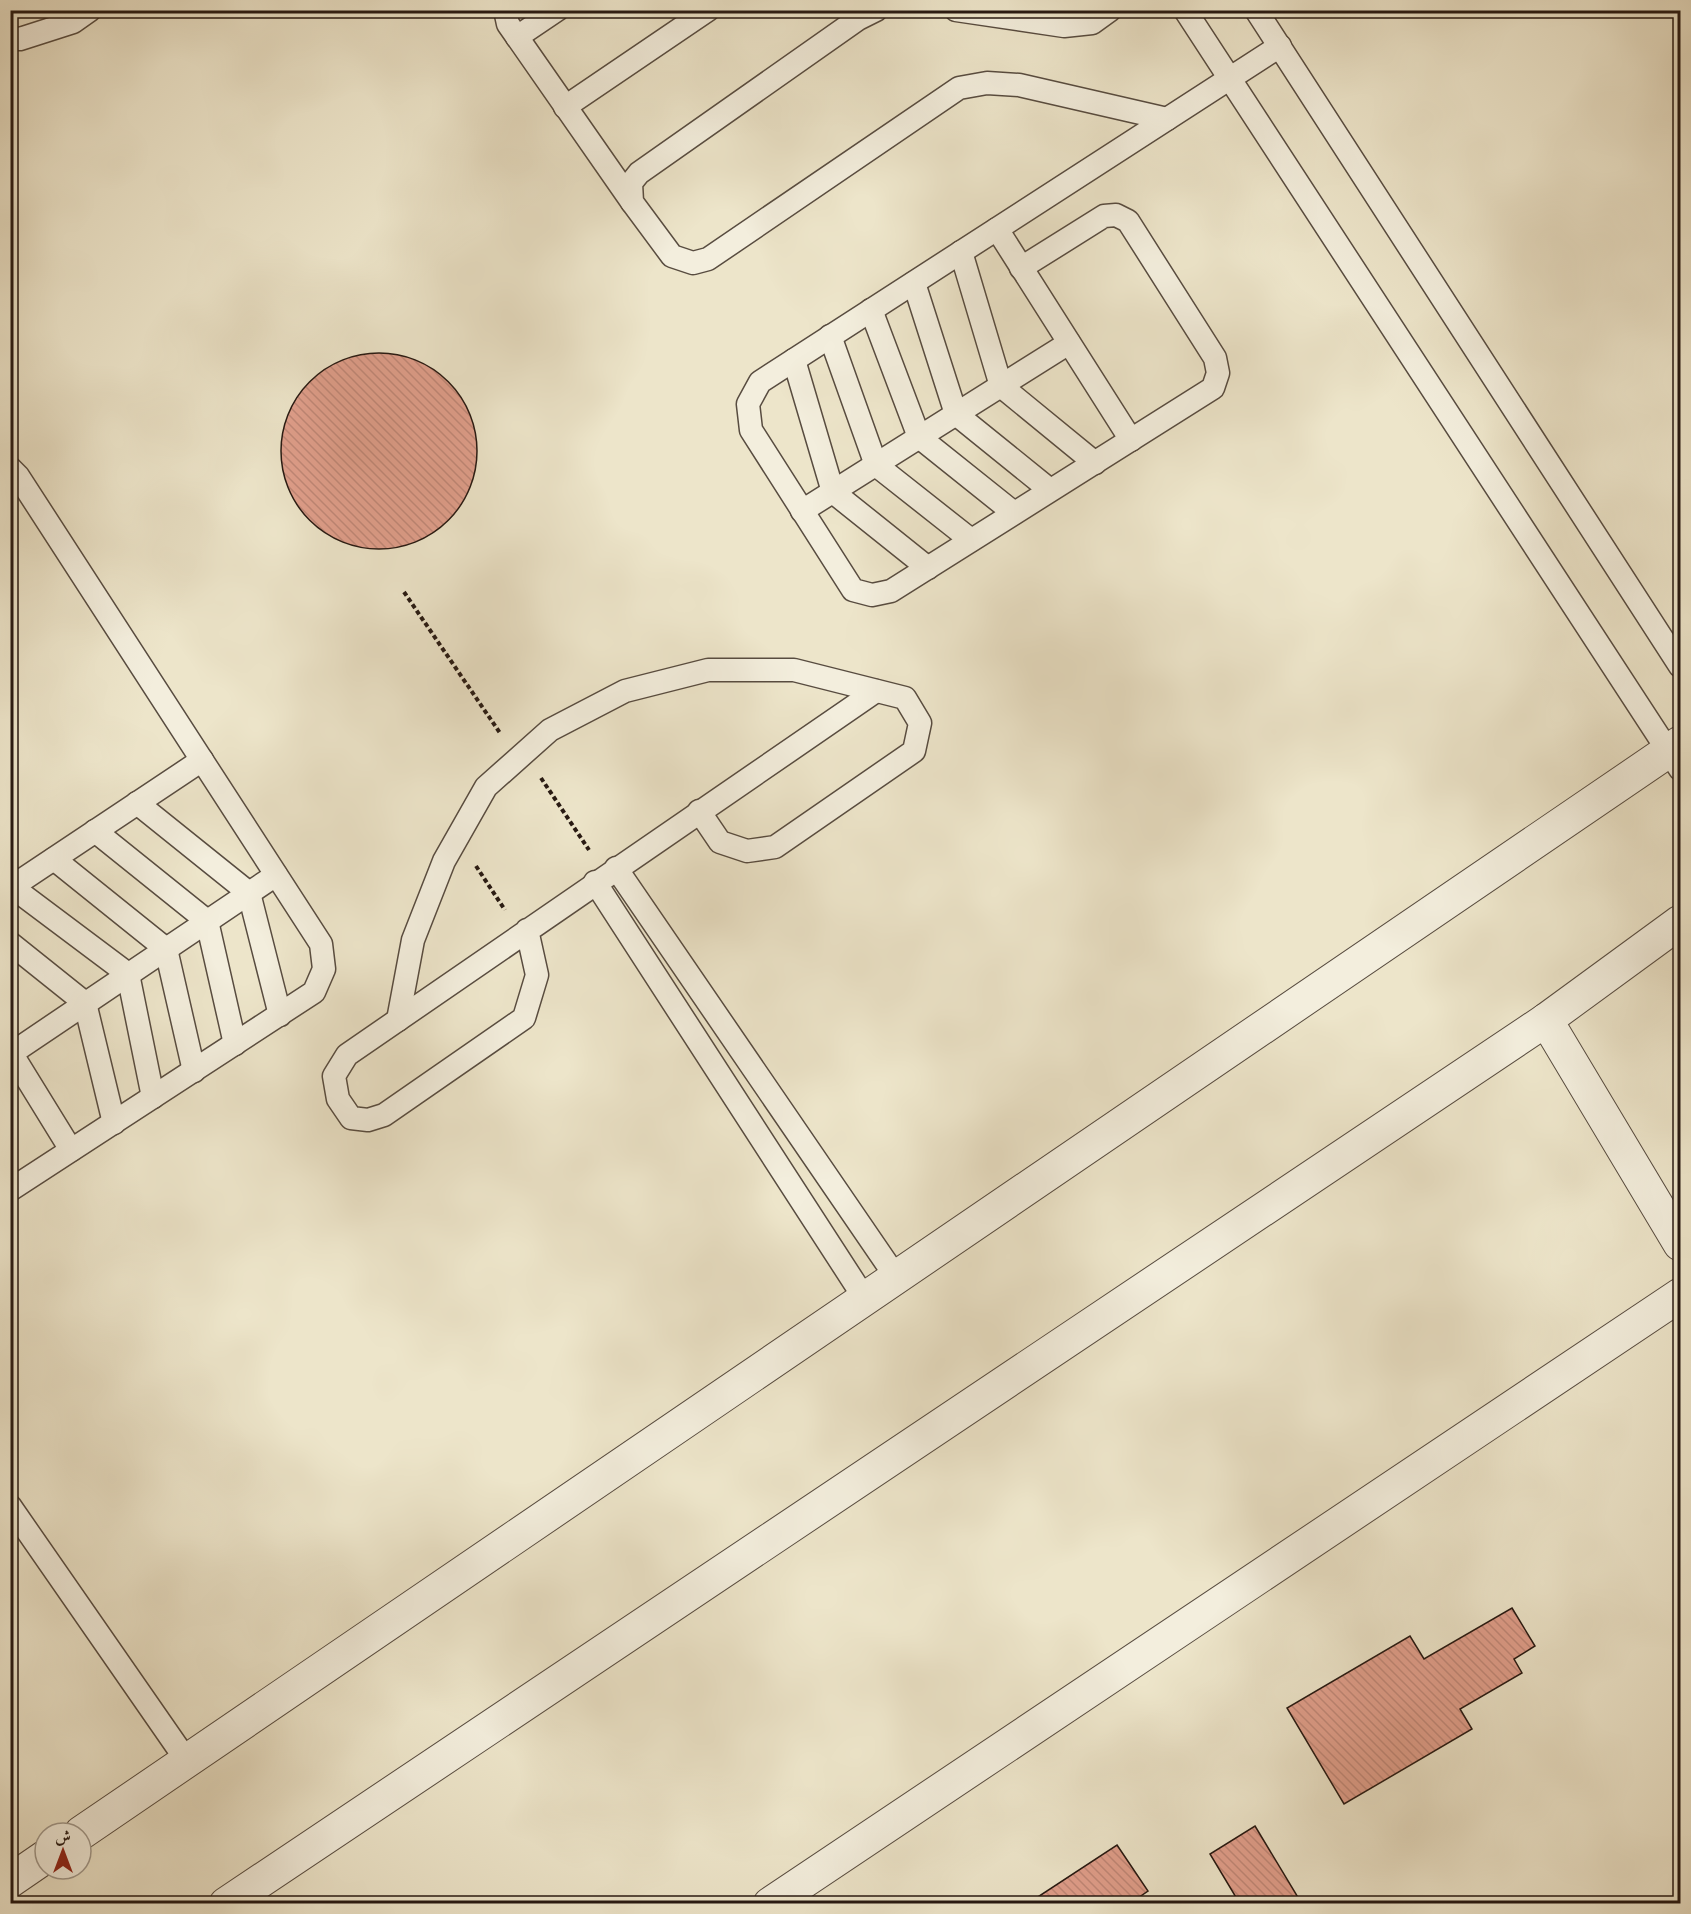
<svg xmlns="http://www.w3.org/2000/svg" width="1691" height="1914" font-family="Cardo,Amiri,serif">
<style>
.building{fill:url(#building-back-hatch);stroke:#271912;stroke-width:1.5}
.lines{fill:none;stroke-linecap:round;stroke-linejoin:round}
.service-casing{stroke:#584c40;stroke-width:25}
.minor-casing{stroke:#584c40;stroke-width:35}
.path{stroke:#271912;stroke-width:4;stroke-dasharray:4.5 3;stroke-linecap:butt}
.service{stroke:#f3eedd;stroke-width:22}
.minor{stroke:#f3eedd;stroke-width:33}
</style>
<defs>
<pattern id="building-back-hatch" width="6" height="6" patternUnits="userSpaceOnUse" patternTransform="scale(1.5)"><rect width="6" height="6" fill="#e19f8c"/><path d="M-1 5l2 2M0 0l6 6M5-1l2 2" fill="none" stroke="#c18878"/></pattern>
</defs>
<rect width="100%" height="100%" fill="#ede5ca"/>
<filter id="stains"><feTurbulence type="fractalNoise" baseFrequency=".00333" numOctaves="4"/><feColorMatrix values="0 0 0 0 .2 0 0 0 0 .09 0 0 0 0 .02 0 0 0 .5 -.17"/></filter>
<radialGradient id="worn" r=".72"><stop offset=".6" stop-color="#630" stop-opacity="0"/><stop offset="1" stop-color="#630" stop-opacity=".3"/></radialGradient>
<g class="building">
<circle cx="379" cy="451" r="98"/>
<path d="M1512 1608 1535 1646 1514 1659 1522 1673 1460 1709 1472 1729 1344 1804 1287 1708 1410 1636 1424 1659Z"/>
<path d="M1255 1826 1302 1904H1240L1210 1854Z"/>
<path d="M1117 1845 1148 1891 1129 1904H1027Z"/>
</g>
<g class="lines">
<g class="service-casing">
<g id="service">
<path d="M505 10 508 24 632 202"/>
<path d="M876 10 858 19 639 173 631 183 632 202 672 256 693 263 708 259 959 88 987 83 1019 85 1167 119"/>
<path d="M956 10 1064 26 1092 23 1110 10"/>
<path d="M1185 10 1680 769"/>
<path d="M1256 10 1680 666"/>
<path d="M517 37 557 10"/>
<path d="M10 38 20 39 73 22 90 10"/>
<path d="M565 107 708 10"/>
<path d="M997 229 1131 440"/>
<path d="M961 252 1001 386 1095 463"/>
<path d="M1021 268 1104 216 1116 215 1128 221 1215 358 1218 373 1213 388 891 591 872 595 853 590 751 430 748 404 760 382 1280 46"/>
<path d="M914 283 956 414 1050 490"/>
<path d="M871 310 919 437 1014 513"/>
<path d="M830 336 876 465 971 540"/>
<path d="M794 360 833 492 928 568"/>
<path d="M10 468 18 476 321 944 324 969 314 992 10 1190"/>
<path d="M802 511 1069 343"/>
<path d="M137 803 249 893 280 1015"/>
<path d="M95 831 207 921 235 1044"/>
<path d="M54 859 166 949 194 1071"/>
<path d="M616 868 896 1277"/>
<path d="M595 882 865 1299"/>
<path d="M12 887 128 974 153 1097"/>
<path d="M10 888 202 760"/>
<path d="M527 930 537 975 524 1018 384 1115 368 1120 351 1118 338 1099 334 1076 347 1055 876 691"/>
<path d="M10 943 85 1003 114 1123"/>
<path d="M398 1020 413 940 444 861 486 787 550 730 625 691 708 670H794L905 698 920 723 914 751 775 847 747 851 720 842 699 811"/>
<path d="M10 1051 71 1150"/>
<path d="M12 1053 276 875"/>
<path d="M10 1506 187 1761"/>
</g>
</g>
<g class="minor-casing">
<g id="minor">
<path d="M1546 1020 1680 1244"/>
<path d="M81 1833 1680 743"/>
<path d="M10 1881 45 1857"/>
<path d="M226 1904 1546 1020 1680 922"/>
<path d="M770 1904 1680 1295"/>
</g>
</g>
<g class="path">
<path d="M404 592 500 733"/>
<path d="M541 778 589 850"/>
<path d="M476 866 505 910"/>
</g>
<use href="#service" class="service"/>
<use href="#minor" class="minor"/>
</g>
<rect width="1691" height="1914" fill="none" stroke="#ede5ca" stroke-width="36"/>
<rect x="12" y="12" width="1667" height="1890" fill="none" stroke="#271912" stroke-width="3"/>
<rect x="18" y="18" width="1655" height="1878" fill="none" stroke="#271912" stroke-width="1.5"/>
<g transform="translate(63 1851)"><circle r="28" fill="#f3eedd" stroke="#a1998c" stroke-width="1.5"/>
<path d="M0-4.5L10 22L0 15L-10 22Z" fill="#8f2418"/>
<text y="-9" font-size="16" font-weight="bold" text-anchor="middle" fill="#271912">ش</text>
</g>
<rect width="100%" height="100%" filter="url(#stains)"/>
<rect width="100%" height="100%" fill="url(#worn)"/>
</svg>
